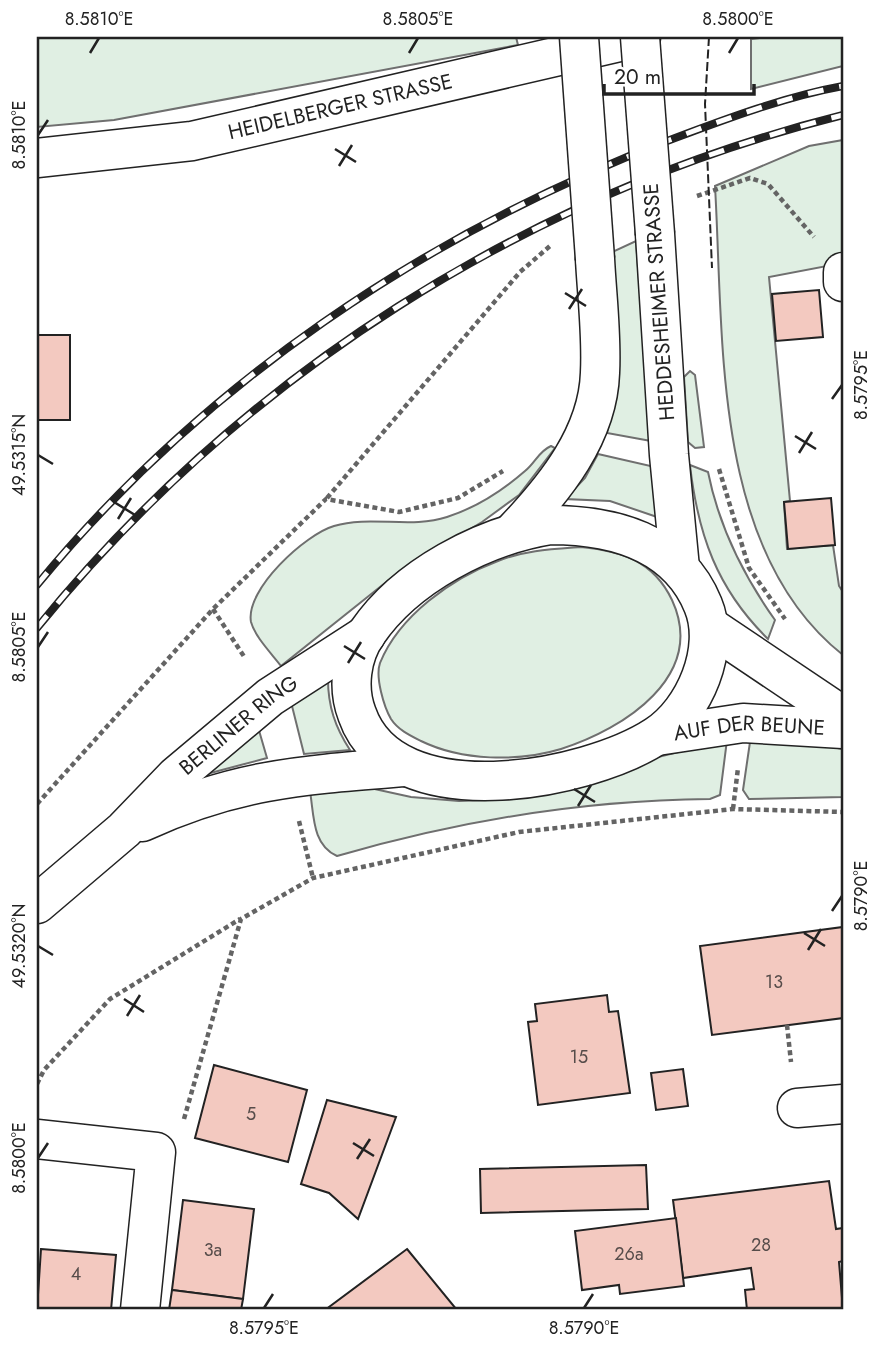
<svg xmlns="http://www.w3.org/2000/svg" width="880" height="1347" font-family="Jost,sans-serif">
<style>
.green{fill:#e0efe3;stroke:#6f6f6f;stroke-width:2}
.building{fill:#f3c9c0;stroke:#222;stroke-width:2}
.lines{fill:none;stroke-linecap:round;stroke-linejoin:round}
.street-casing{stroke:#222;stroke-width:41}
.secondary-casing{stroke:#222;stroke-width:41}
.path{stroke:#646464;stroke-width:4.5;stroke-dasharray:5 3.5;stroke-linecap:butt}
.street{stroke:#fff;stroke-width:38}
.secondary{stroke:#fff;stroke-width:38}
.rail-casing{stroke:#222;stroke-width:8}
.rail{stroke:#fff;stroke-width:5;stroke-dasharray:16;stroke-linecap:butt}
.secondary-bridge-casing{stroke:#222;stroke-width:41;stroke-linecap:butt}
.secondary-bridge{stroke:#fff;stroke-width:38}
.fence{stroke:#222;stroke-width:2;stroke-dasharray:9 3.5;stroke-linecap:butt}
.ticks{fill:none;stroke:#222;stroke-width:2.5}
.labels{text-anchor:middle;dominant-baseline:central;stroke-width:5;stroke-linejoin:round;paint-order:stroke}
.number-label{font-size:18px;fill:#564c4a}
.street-label{font-size:21px;fill:#222;stroke:#fff}
.neatline{fill:none;stroke:#222;stroke-width:2.5}
.ticks-label{font-size:18px;text-anchor:middle;fill:#222}
</style>
<rect width="100%" height="100%" fill="#fff"/>
<g class="green">
<path d="M37 37H516L518 45 114 120 37 127Z"/>
<path d="M768 37H843V66L751 89V39Z"/>
<path d="M843 140V263L769 277 790 501 784 502 787 549 833 545 839 586 843 592V655C711 551 724 338 715 186L809 146Z"/>
<path d="M636 241 651 441 607 433C624 369 616 318 610 253Z"/>
<path d="M690 371 695 375 704 447 695 448 688 442 684 377Z"/>
<path d="M551 446 555 448 519 495 482 522 400 571 281 666C272 654 255 637 251 622 245 589 306 534 334 526 370 515 411 529 447 517 475 508 502 491 525 471 535 463 539 451 551 446Z"/>
<path d="M598 454 655 467 660 518 610 501 565 499 585 478Z"/>
<path d="M690 465 708 472C719 527 743 575 775 620L768 639C717 589 698 535 690 465Z"/>
<path d="M581 547C621 551 653 560 672 600 707 676 624 729 561 749 518 762 462 761 421 741 411 736 398 730 391 719 384 707 375 677 380 663 399 616 452 578 498 561 525 550 553 549 581 547Z"/>
<path d="M328 679C328 706 335 727 350 750L304 754 291 702Z"/>
<path d="M258 727 267 758 203 775Z"/>
<path d="M727 740 720 795 710 799C585 800 458 821 337 856 312 845 314 815 310 791L370 788 411 797 459 801 514 799 587 782 654 758Z"/>
<path d="M798 741 843 749V797L749 799 743 790 750 742Z"/>
</g>
<g class="building">
<path d="M819 290 823 337 776 341 772 294Z"/>
<rect x="37" y="335" width="33" height="85"/>
<path d="M831 498 835 545 788 549 784 502Z"/>
<path d="M843 927V1018L712 1035 700 946Z"/>
<path d="M607 995 609 1012 618 1011 630 1093 538 1105 528 1022 537 1021 535 1004Z"/>
<path d="M214 1065 307 1090 288 1162 195 1138Z"/>
<path d="M683 1069 688 1106 656 1110 651 1073Z"/>
<path d="M327 1100 396 1117 358 1219 329 1193 301 1184Z"/>
<path d="M646 1165 648 1209 481 1213 480 1169Z"/>
<path d="M829 1181 836 1229 843 1228V1261L839 1262 843 1310H747L745 1290 754 1289 751 1268 683 1278 673 1200Z"/>
<path d="M183 1200 254 1209 243 1299 172 1290Z"/>
<path d="M676 1218 684 1286 620 1294 619 1285 582 1290 575 1231Z"/>
<path d="M41 1249 116 1255 111 1310H37Z"/>
<path d="M407 1249 457 1310H325Z"/>
<path d="M172 1290 243 1299 241 1310H169Z"/>
</g>
<g class="lines">
<g class="street-casing">
<g id="street">
<path d="M843 272V282"/>
<path d="M142 822C236 779 302 775 404 767"/>
<path id="s1" d="M37 904 124 830 176 776 270 697 366 635"/>
<path d="M797 1108 843 1104"/>
<path d="M37 1139 156 1152 140 1310"/>
</g>
</g>
<g class="secondary-casing">
<g id="secondary">
<path id="s2" d="M37 158 192 141 641 37"/>
<path d="M655 234 669 455 680 568"/>
<path d="M550 525C612 525 677 541 703 605 721 648 695 711 656 736 587 781 393 818 357 714 347 688 351 656 367 633 406 576 483 536 550 525Z"/>
<path d="M514 531C555 488 598 435 600 373 602 335 597 297 595 259"/>
<path d="M709 626 843 716"/>
<path id="s3" d="M657 736 743 723 843 729"/>
</g>
</g>
<g class="path">
<path d="M697 196 750 178 768 184 814 237"/>
<path d="M719 469 749 568 785 619"/>
<path d="M327 498 520 272 550 246"/>
<path d="M213 609 245 658"/>
<path d="M37 804 213 609 326 499 399 512 458 498 503 471"/>
<path d="M733 809 738 768"/>
<path d="M299 821 313 878"/>
<path d="M787 1025 791 1062"/>
<path d="M37 1084 44 1070 110 999 240 919"/>
<path d="M184 1119 241 919 313 878 519 832 733 809 843 812"/>
</g>
<use href="#street" class="street"/>
<use href="#secondary" class="secondary"/>
<g class="rail-casing">
<g id="rail">
<path d="M37 585C202 384 425 234 667 141 723 120 783 97 843 86"/>
<path d="M37 628C242 375 527 194 843 115"/>
</g>
</g>
<use href="#rail" class="rail"/>
<g class="secondary-bridge-casing">
<g id="secondary-bridge">
<path d="M579 37 595 259"/>
<path d="M640 37 655 234"/>
</g>
</g>
<use href="#secondary-bridge" class="secondary-bridge"/>
<path class="fence" d="M709 37 705 104 712 268"/>
</g>
<path class="ticks" d="M90 53 99 38M409 53 418 38M729 53 738 38M38 135 48 120M335 149 356 162M339 166 352 145M565 293 586 306M569 309 582 289M832 399 842 385M795 436 816 449M799 453 812 432M38 455 53 464M114 502 135 515M118 519 131 498M344 646 365 659M38 647 48 632M348 663 361 642M574 789 595 802M578 806 591 785M832 911 842 896M804 933 825 946M38 946 53 955M808 950 821 929M124 999 144 1012M127 1016 140 995M353 1143 374 1156M38 1158 48 1143M357 1159 370 1139M264 1308 273 1294M584 1308 593 1294"/>
<g class="labels">
<g class="number-label">
<text x="774" y="982">13</text>
<text x="579" y="1057">15</text>
<text x="251" y="1114">5</text>
<text x="761" y="1245">28</text>
<text x="213" y="1250">3a</text>
<text x="629" y="1254">26a</text>
<text x="76" y="1274">4</text>
</g>
<g class="street-label">
<text stroke="none"><textPath href="#s2" startOffset="308">HEIDELBERGER STRASSE</textPath></text>
<text transform="translate(659 302) rotate(-94)">HEDDESHEIMER STRASSE</text>
<text stroke="none"><textPath href="#s1" startOffset="270">BERLINER RING</textPath></text>
<text stroke="none"><textPath href="#s3" startOffset="93">AUF DER BEUNE</textPath></text>
</g>
</g>
<rect width="880" height="1347" fill="none" stroke="#ffffff" stroke-width="77"/>
<path d="M604 84v10h150v-10" fill="none" stroke="#222222" stroke-width="3.5"/>
<text x="614" y="84" font-size="21" fill="#222222" stroke="#ffffff" stroke-width="5" paint-order="stroke">20 m</text>
<rect x="38" y="38" width="804" height="1270" class="neatline"/>
<g class="ticks-label">
<text x="99" y="25">8.5810°E</text>
<text x="418" y="25">8.5805°E</text>
<text x="738" y="25">8.5800°E</text>
<text transform="translate(19 135) rotate(-90)" y="6">8.5810°E</text>
<text transform="translate(861 385) rotate(-90)" y="6">8.5795°E</text>
<text transform="translate(19 455) rotate(-90)" y="6">49.5315°N</text>
<text transform="translate(19 647) rotate(-90)" y="6">8.5805°E</text>
<text transform="translate(861 896) rotate(-90)" y="6">8.5790°E</text>
<text transform="translate(19 946) rotate(-90)" y="6">49.5320°N</text>
<text transform="translate(19 1158) rotate(-90)" y="6">8.5800°E</text>
<text x="264" y="1334">8.5795°E</text>
<text x="584" y="1334">8.5790°E</text>
</g>
</svg>
